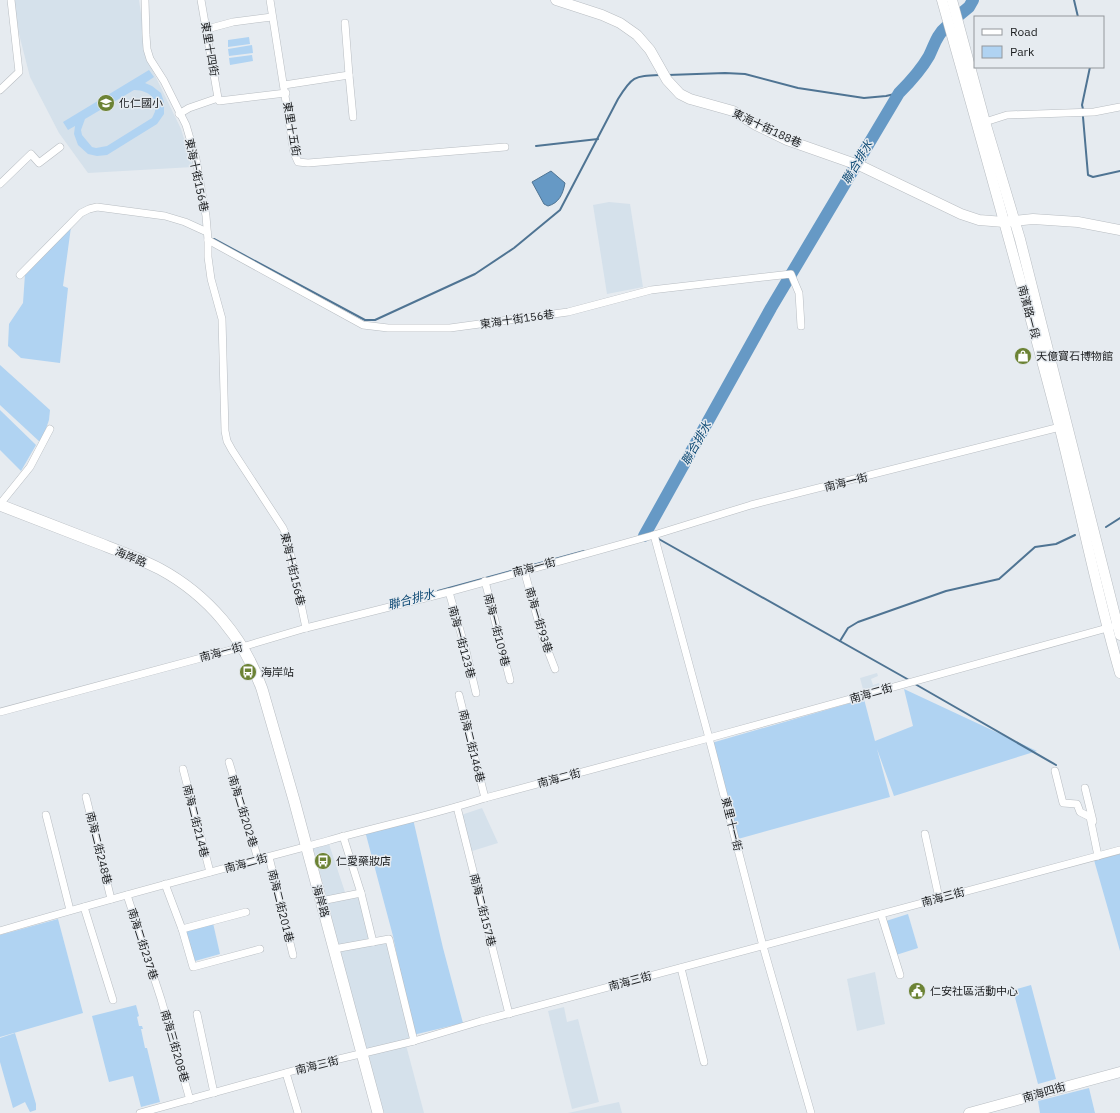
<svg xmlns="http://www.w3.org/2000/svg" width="1120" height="1113" font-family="'IBM Plex Sans','Noto Sans TC',sans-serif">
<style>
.built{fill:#d5e1eb}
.green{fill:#b0d3f2;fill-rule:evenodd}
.water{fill:#6699c5;stroke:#4f7493}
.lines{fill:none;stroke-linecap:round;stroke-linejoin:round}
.stream{stroke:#4f7493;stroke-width:2}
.river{stroke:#6699c5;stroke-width:12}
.street-casing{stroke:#b8bdc2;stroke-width:8}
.secondary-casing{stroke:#b8bdc2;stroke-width:11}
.primary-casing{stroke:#b8bdc2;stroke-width:12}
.street{stroke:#fff;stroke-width:7}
.secondary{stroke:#fff;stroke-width:10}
.primary{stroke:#fff;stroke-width:11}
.labels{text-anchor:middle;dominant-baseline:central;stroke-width:3;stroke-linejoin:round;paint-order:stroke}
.street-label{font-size:11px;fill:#1a1c1e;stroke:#e6ebf0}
.poi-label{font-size:11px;fill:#1a1c1e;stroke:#e6ebf0;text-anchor:start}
.water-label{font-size:12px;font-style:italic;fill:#0c4873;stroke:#e6ebf0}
</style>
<rect width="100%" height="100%" fill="#e6ebf0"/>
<g class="built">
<path d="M14 0H139L148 61 181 129 193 167 88 173 59 133 30 77 19 34Z"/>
<path d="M609 202 630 204 643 287 607 294 593 205Z"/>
<path d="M877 673 878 676 871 679 873 685 879 683 880 688 864 693 860 678Z"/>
<path d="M482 808 498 843 469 852 461 815Z"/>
<path d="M329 844 346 895 327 899 313 847Z"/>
<path d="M360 895 370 941 338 946 328 902Z"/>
<path d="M388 941 413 1039 363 1051 337 950Z"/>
<path d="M875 972 885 1024 857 1031 847 979Z"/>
<path d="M564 1007 567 1022 578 1019 599 1102 572 1109 548 1011Z"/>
<path d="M406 1045 424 1113H378L363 1057Z"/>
<path d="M619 1102 622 1113H568Z"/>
</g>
<g class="green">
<path d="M249 37 250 44 228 47V40Z"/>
<path d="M252 45 253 53 229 56 228 49Z"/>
<path d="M252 55 253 61 230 65 229 58Z"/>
<path d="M149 70 154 77 145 83 152 86 161 93 164 102V114L157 124 107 155 97 156 88 154 78 145 74 134 75 126 68 130 63 122ZM134 90C151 90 162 102 152 118L107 146 96 148 92 147 82 135 81 130 85 119Z"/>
<path d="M71 227 63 286 68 288 60 363 21 358 8 346 9 324 23 303 25 274Z"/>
<path d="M0 365 50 410 49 420 41 443 0 405Z"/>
<path d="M0 410 36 445 21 471 0 450Z"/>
<path d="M904 689 1037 751 894 796 877 749 890 797 738 839 708 744 864 699 875 741 913 726Z"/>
<path d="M413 819 443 948 463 1023 413 1035 393 936 365 831Z"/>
<path d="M1120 854V951L1094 860Z"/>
<path d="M908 914 918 948 896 955 886 921Z"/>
<path d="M58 919 83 1013 0 1037V935Z"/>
<path d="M213 923 220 954 195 961 185 932Z"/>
<path d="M1031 985 1056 1079 1038 1084 1013 990Z"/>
<path d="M136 1005 139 1016 137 1017 139 1026H142L143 1029H141L145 1048H147L160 1102 141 1107 133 1076 109 1082 92 1016Z"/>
<path d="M15 1033 36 1104V1110L30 1112 25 1102 13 1108 0 1062V1038Z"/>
<path d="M1089 1088 1095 1113H1040L1038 1101Z"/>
</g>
<path class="water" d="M551 171 565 183C563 194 559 203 548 206L544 204 532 182Z"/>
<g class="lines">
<g class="stream">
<path d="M1074 0 1078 17"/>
<path d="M668 75 725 73 745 74 798 88 864 98 886 96 899 93"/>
<path d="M1083 109 1082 105 1090 67"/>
<path d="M1083 117 1088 175 1093 177 1120 171"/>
<path d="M536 146 598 139"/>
<path d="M214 239 365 320H375L475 274 514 248 560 210 618 99C632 76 634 76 660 75"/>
<path d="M1106 527 1120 518"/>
<path d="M657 538 909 680"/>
<path d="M438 591 584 551"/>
<path d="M840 641 848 628 858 622 946 591 999 579 1035 547 1056 544 1075 535"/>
<path d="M915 684 1056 765"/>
</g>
<g class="river">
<path d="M952 21 969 7 973 0"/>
<path d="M644 536 771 308 899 93C910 82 921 70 929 56 934 46 937 34 946 27"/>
</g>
<g class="street-casing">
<g id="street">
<path d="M145 0 146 35 147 49 150 59 164 81 186 125 196 159 206 216 208 240V257L211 279 222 319 225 431 227 441 232 450 283 528 287 537 306 628"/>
<path d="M201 0 218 98"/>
<path d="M270 0 294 153 298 162 308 163 505 147"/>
<path d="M345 23 349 75"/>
<path d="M207 29 233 22 272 17"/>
<path d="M284 85 349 75 353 117"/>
<path d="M0 90 19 72 11 0"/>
<path d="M218 98 219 101 286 93"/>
<path d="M179 114 189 108 218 98"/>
<path d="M985 122 1007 115 1094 112 1120 107"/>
<path d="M0 184 31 154 39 163 60 147"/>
<path d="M208 240 363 325 388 328H450L568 312 651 290 791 274 799 293 801 326"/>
<path d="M20 275 81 213 89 209 97 207 165 216 185 222 207 232"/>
<path d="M0 504 30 467 50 429"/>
<path d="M654 535 709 738 763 946 811 1113"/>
<path d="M524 570 543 638 555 669"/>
<path d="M485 581 510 680"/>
<path d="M449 592 466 651 476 693"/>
<path d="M459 695 485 798"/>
<path d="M0 712 242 647 306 628 449 592 654 535 751 505 1064 426"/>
<path d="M229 762 258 859"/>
<path d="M183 769 210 872"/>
<path d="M1055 771 1063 803 1077 804 1080 812 1090 817 1098 856"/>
<path d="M1085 788 1093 821"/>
<path d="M86 797 111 899"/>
<path d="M457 807 509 1014"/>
<path d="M46 815 70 910"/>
<path d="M925 834 939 898"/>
<path d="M343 836 361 893 373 942"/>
<path d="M269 857 293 955"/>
<path d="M165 884 182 929 193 967 260 949"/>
<path d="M127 895 161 999 190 1100"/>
<path d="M321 901 361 893"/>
<path d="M84 907 113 1000"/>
<path d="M881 914 900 975"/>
<path d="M182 929 246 912"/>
<path d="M0 931C108 899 218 870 327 841 380 826 433 815 485 798L709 738 1111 627"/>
<path d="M334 949 389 939 414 1041"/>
<path d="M681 968 704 1062"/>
<path d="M197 1014 214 1093"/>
<path d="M286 1073 298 1113"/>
<path d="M140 1113 314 1065 414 1041 481 1021 1120 850"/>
</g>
</g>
<g class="secondary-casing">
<g id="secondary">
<path d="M556 0 602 15 620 23 637 35 650 50 667 80 680 94 690 99 733 111 756 125 787 140 861 166 961 214 979 220 1004 222 1033 219 1078 222 1120 230"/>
<path d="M942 0C982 142 1022 283 1059 425 1080 507 1096 591 1120 673"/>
<path d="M952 0 985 122 1020 239 1120 635"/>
<path d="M969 1113 1120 1072"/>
</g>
</g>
<g class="primary-casing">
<path id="primary" d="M0 505C31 517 62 529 93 541 116 550 139 558 160 569 208 595 244 638 262 689L294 800 378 1113"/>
</g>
<use href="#street" class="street"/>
<use href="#secondary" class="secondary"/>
<use href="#primary" class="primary"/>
</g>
<defs>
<g id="school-disc" transform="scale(0.9)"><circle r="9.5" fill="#6c8335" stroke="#e6ebf0"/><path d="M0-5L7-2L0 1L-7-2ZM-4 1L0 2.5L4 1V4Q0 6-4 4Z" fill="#fff"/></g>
<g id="shop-disc" transform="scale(0.9)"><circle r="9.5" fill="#6c8335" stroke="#e6ebf0"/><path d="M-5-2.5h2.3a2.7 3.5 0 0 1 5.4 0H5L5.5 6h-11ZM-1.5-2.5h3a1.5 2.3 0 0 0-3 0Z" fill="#fff"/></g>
<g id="bus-disc" transform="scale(0.9)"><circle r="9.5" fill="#6c8335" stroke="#e6ebf0"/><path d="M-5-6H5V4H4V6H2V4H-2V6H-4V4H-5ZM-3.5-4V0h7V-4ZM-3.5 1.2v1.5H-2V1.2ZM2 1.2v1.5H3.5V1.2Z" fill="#fff"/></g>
<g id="civic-disc" transform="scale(0.9)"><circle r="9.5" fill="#6c8335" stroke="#e6ebf0"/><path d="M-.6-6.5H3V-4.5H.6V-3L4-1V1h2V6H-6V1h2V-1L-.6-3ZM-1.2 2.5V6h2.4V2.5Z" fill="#fff"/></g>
</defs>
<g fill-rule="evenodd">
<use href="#school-disc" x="106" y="103"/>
<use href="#shop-disc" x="1023" y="356"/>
<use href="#bus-disc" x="248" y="672"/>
<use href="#bus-disc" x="323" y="861"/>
<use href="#civic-disc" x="917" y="991"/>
</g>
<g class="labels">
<g class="street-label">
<text transform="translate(210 49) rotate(80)">東里十四街</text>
<text transform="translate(767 128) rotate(25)">東海十街188巷</text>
<text transform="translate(292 129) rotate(80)">東里十五街</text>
<text transform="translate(197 175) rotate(78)">東海十街156巷</text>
<text transform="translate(1029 312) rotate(75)">南濱路一段</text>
<text transform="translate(517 319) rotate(-8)">東海十街156巷</text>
<text transform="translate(846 482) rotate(-14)">南海一街</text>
<text transform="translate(131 557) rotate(23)">海岸路</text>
<text transform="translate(534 567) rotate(-15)">南海一街</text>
<text transform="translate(293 569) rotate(77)">東海十街156巷</text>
<text transform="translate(539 620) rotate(73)">南海一街93巷</text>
<text transform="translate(497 630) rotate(76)">南海一街109巷</text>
<text transform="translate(462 642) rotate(75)">南海一街123巷</text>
<text transform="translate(221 652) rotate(-15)">南海一街</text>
<text transform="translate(871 693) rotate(-16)">南海二街</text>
<text transform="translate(472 746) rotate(76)">南海二街146巷</text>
<text transform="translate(559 778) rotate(-15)">南海二街</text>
<text transform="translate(243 811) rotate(73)">南海二街202巷</text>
<text transform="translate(196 821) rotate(76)">南海二街214巷</text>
<text transform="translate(732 824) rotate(76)">東里十一街</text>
<text transform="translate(99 848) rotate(76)">南海二街248巷</text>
<text transform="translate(246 863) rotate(-15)">南海二街</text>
<text transform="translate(943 897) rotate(-15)">南海三街</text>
<text transform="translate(321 901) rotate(74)">海岸路</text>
<text transform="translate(281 906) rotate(76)">南海二街201巷</text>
<text transform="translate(483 910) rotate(76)">南海二街157巷</text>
<text transform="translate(143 944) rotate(72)">南海二街237巷</text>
<text transform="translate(630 981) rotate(-15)">南海三街</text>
<text transform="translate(175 1046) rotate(74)">南海三街208巷</text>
<text transform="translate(317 1065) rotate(-14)">南海三街</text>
<text transform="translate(1044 1092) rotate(-16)">南海四街</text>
</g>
<g class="poi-label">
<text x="119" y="103">化仁國小</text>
<text x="1036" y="356">天億寶石博物館</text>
<text x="261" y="672">海岸站</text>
<text x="336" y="861">仁愛藥妝店</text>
<text x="930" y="991">仁安社區活動中心</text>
</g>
<g class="water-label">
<text transform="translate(857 162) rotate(-59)">聯合排水</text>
<text transform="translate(696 443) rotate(-61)">聯合排水</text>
<text transform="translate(411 599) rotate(-15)">聯合排水</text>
</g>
</g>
<rect x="974" y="16" width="130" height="52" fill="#e6ebf0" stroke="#94989c"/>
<rect x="982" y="29" width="20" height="6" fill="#ffffff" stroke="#94989c"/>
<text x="1010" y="36" font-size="12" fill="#1a1c1e">Road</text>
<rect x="982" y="46" width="20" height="12" fill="#b0d3f2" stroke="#94989c"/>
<text x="1010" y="56" font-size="12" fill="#1a1c1e">Park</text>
</svg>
